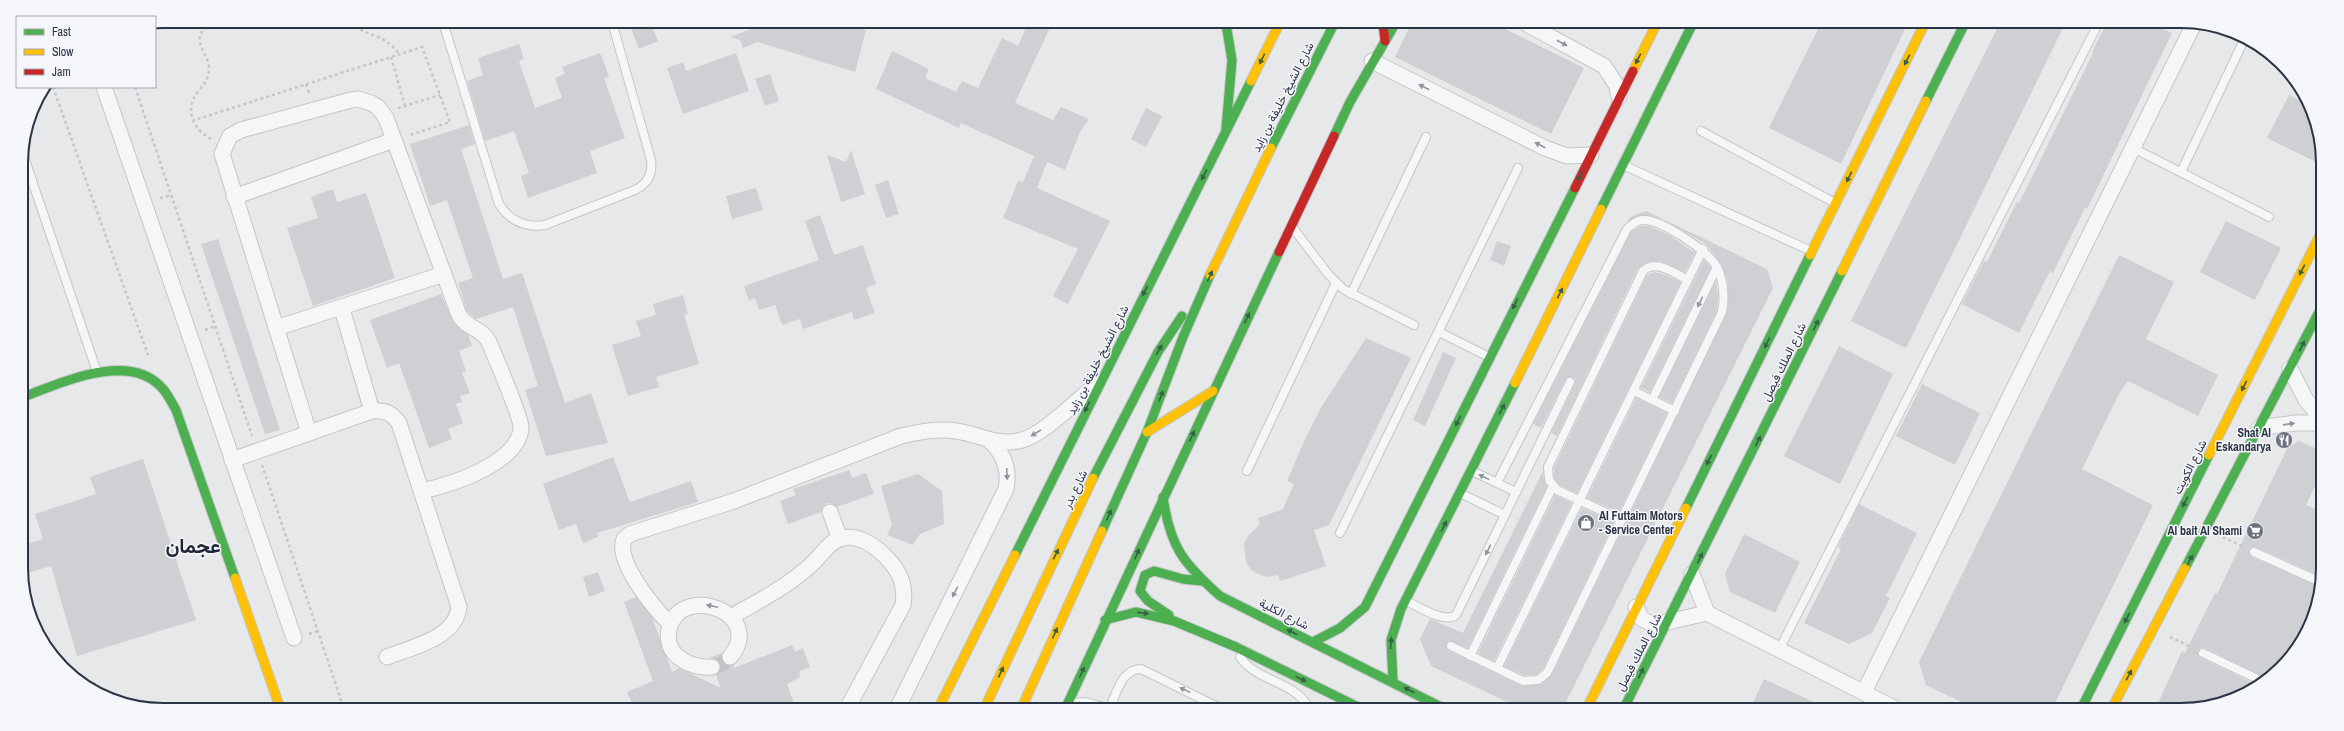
<svg xmlns="http://www.w3.org/2000/svg" width="2344" height="731" font-family="'Archivo Narrow',Vazirmatn,sans-serif">
<style>
.building{fill:#ced0d3}
.lines{fill:none;stroke-linecap:round;stroke-linejoin:round}
.street-tunnel{stroke:#c1c4c9;stroke-width:15;stroke-dasharray:15 8;stroke-linecap:butt}
.lane-casing{stroke:#c4c6c8;stroke-width:10}
.street-casing{stroke:#c4c6c8;stroke-width:17}
.fast-casing{stroke:#c4c6c8;stroke-width:11}
.slow-casing{stroke:#c4c6c8;stroke-width:11}
.jam-casing{stroke:#c4c6c8;stroke-width:11}
.path{stroke:#c5c6ca;stroke-width:2.5;stroke-dasharray:3 3;stroke-linecap:butt}
.lane{stroke:#f5f6f7;stroke-width:8}
.street{stroke:#f5f6f7;stroke-width:15}
.fast{stroke:#4caf50;stroke-width:9}
.slow{stroke:#ffc107;stroke-width:9}
.jam{stroke:#c62828;stroke-width:9}
.oneway{fill:#90959e}
.oneway2{fill:#375f49}
.labels{text-anchor:middle;dominant-baseline:central;stroke-width:3;stroke-linejoin:round;paint-order:stroke}
.street-label{font-size:12px;fill:#2b3445;stroke:#f4f6f9}
.poi-label{font-size:12px;font-weight:bold;fill:#2b3445;stroke:#f4f6f9;text-anchor:end}
.town-label{font-size:20px;font-weight:bold;fill:#1d2536;stroke:#f4f6f9}
.rim{fill:none;stroke:#2b3445;stroke-width:2}
</style>
<rect width="100%" height="100%" fill="#e6e8ea"/>
<g class="building">
<path d="M647 22H650L658 41 639 49 631 29Z"/>
<path d="M770 22 840 23 866 30 855 72 758 42 743 48 740 40 730 37Z"/>
<path d="M1028 23H1052L1015 103 1053 120 1061 107 1089 119 1080 132 1065 170 1047 162 1037 188 1110 221 1068 304 1053 296 1078 249 1003 218 1018 181 1023 182 1034 156 961 123 959 128 876 89 892 51 929 69 925 78 956 92 962 81 978 88 1002 38 1018 46Z"/>
<path d="M1411 24H1495L1584 68 1551 134 1395 57Z"/>
<path d="M1820 25H1907L1841 164 1769 128Z"/>
<path d="M1999 25 2064 26 1906 348 1851 321Z"/>
<path d="M2105 26H2158L2172 33 2087 209 2085 208 2053 273 2050 271 2019 333 1962 304 1984 261 1987 262 2017 202 2019 203 2093 53 2092 52Z"/>
<path d="M519 44 524 59 519 61 535 108 562 98 555 78 565 74 562 67 600 53 609 76 604 78 625 138 590 151 597 173 528 198 521 176 529 173 514 131 485 141 467 81 483 75 478 58Z"/>
<path d="M736 53 749 91 683 114 667 68 683 62 686 71Z"/>
<path d="M770 74 779 101 765 106 755 79Z"/>
<path d="M2289 95 2304 102 2320 136V164L2267 138Z"/>
<path d="M1146 108 1162 116 1146 147 1131 139Z"/>
<path d="M469 125 475 144 461 149 503 279 522 273 565 403 591 393 608 443 546 456 525 390 538 386 513 307 476 319 467 311 458 283 473 278 447 200 430 206 410 144Z"/>
<path d="M851 150 865 194 841 202 827 155 846 162Z"/>
<path d="M888 180 899 214 886 218 875 185Z"/>
<path d="M756 188 763 210 732 219 726 196Z"/>
<path d="M333 189 337 202 366 193 395 278 313 306 287 228 318 218 311 197Z"/>
<path d="M1646 211 1767 269 1773 288 1563 708H1520L1431 666 1420 639 1430 619 1463 633 1543 471 1544 481 1547 486 1468 648 1451 641 1446 646 1449 651 1521 686 1539 685 1552 675 1727 313 1728 283 1722 265 1716 257 1706 244 1662 219 1642 215 1628 221 1630 217Z"/>
<path d="M820 215 834 255 863 245 876 284 866 288 875 313 854 320 852 312 803 329 800 319 782 325 775 305 759 310 755 298 749 301 744 286 819 260 805 221Z"/>
<path d="M2226 221 2281 248 2255 300 2200 272Z"/>
<path d="M1641 226H1649L1669 235 1695 253 1685 272 1660 261 1647 262 1638 268 1557 436 1551 433 1575 384V379L1572 377 1565 380 1541 428 1533 424 1631 232Z"/>
<path d="M218 239 280 430 265 434 201 244Z"/>
<path d="M1497 241 1511 246 1504 266 1490 260Z"/>
<path d="M2119 255 2174 282 2146 339 2218 375 2198 416 2128 381 2120 392 2082 469 2153 505 2052 709H1976L1926 685 1919 662Z"/>
<path d="M1704 260 1711 268 1650 392 1641 388Z"/>
<path d="M1654 272 1663 274 1681 282 1577 493 1560 486 1554 478V468L1647 275Z"/>
<path d="M1716 281 1718 295 1717 310 1672 403 1659 397Z"/>
<path d="M441 294 452 320 468 335 472 346 459 351 466 371 462 373 470 393 460 396 462 402 456 404 463 423 448 429 452 439 429 448 399 363 387 368 370 320Z"/>
<path d="M683 295 688 314 684 315 699 364 656 377 659 387 628 396 612 345 641 336 636 321 656 315 653 304Z"/>
<path d="M1366 338 1411 358 1329 525 1314 530 1326 566 1280 581 1278 575 1267 577 1258 574 1251 570 1246 562 1244 544 1248 536 1260 524 1258 518 1283 509 1294 484 1287 481 1306 437 1322 406Z"/>
<path d="M1839 346 1893 374 1840 484 1784 456Z"/>
<path d="M1443 352 1456 358 1425 426 1413 420Z"/>
<path d="M1922 384 1980 413 1955 465 1896 436Z"/>
<path d="M1636 398 1667 413 1619 512 1587 498Z"/>
<path d="M2299 441 2319 450V478L2306 505 2319 511 2318 575 2256 547H2251L2249 552 2252 557 2318 586V602L2294 652 2269 679 2205 648H2200L2198 653 2201 658 2259 686 2235 699 2190 710H2155L2182 651 2185 653 2215 593 2217 594 2288 447Z"/>
<path d="M613 457 630 502 691 481 698 502 597 533 598 537 583 543 576 524 559 530 543 484Z"/>
<path d="M143 459 196 620 77 656 51 566 24 574 23 545 43 539 35 514 96 494 90 477Z"/>
<path d="M849 470 852 478 866 473 874 494 837 507 832 503H827L823 507 821 512 788 524 780 501 796 495 793 489Z"/>
<path d="M918 474 942 491 944 524 920 534 913 545 887 535 892 525 881 486Z"/>
<path d="M1555 495 1572 503 1494 661 1478 653Z"/>
<path d="M1859 504 1917 533 1886 596 1890 598 1872 633 1849 644 1804 623 1841 549 1838 547Z"/>
<path d="M1582 508 1614 522 1543 669 1536 675H1524L1504 666Z"/>
<path d="M1744 534 1800 562 1775 613 1730 592 1725 574Z"/>
<path d="M598 572 605 591 589 597 583 577Z"/>
<path d="M636 597 652 617 672 672 679 668 721 688 716 675 720 671V663L716 659 709 658 722 653 723 662 726 665H733L734 668 792 645 795 652 803 648 810 667 799 671 800 677 787 684 795 707 633 706 627 692 653 681 624 602Z"/>
<path d="M1764 679 1829 709H1750Z"/>
</g>
<g class="lines">
<path class="street-tunnel" d="M712 667 722 664 730 657"/>
<g class="lane-casing">
<g id="lane">
<path d="M443 22 499 204C510 221 525 228 545 225L635 190C647 184 653 174 651 160L612 22"/>
<path d="M1701 131 1835 203"/>
<path d="M2133 148 2269 217"/>
<path d="M22 151 97 372"/>
<path d="M1623 165 1811 251"/>
<path d="M2181 172 2245 38"/>
<path d="M1293 228 1328 274 1343 289 1414 325"/>
<path d="M1351 294 1426 137"/>
<path d="M1439 332 1489 357"/>
<path d="M1634 391 1675 411"/>
<path d="M1652 400 1717 267"/>
<path d="M1247 471 1336 283"/>
<path d="M1472 471 1516 492"/>
<path d="M1462 494 1505 515"/>
<path d="M1622 520 1557 490 1549 480 1548 467 1643 271C1656 259 1674 273 1688 280"/>
<path d="M1340 533 1518 168"/>
<path d="M2254 552 2318 581"/>
<path d="M1406 601C1418 606 1444 624 1456 615L1570 382"/>
<path d="M1451 646 1523 681 1538 680 1547 673 1722 312C1725 297 1724 282 1717 267 1708 251 1660 218 1642 220 1636 221 1631 225 1627 229L1497 483"/>
<path d="M1779 650 2097 26"/>
<path d="M2203 653 2264 682"/>
<path d="M1470 656 1553 486"/>
<path d="M1240 657C1257 682 1295 681 1309 708"/>
<path d="M1497 668 1703 249"/>
<path d="M1070 703 1085 702 1104 707"/>
<path d="M1110 707C1117 692 1122 669 1141 669L1220 708"/>
</g>
</g>
<g class="street-casing">
<g id="street">
<path d="M1527 24 1604 66 1617 86 1619 97"/>
<path d="M1372 61 1545 148 1567 156 1591 155"/>
<path d="M104 87 294 638"/>
<path d="M234 197 394 140"/>
<path d="M342 309 372 411"/>
<path d="M276 328 444 274"/>
<path d="M2290 369 2306 400 2319 416"/>
<path d="M2259 428 2295 423H2319"/>
<path d="M309 433 222 154 230 136 241 130 351 100 358 99 371 103 378 107 386 118 459 315C467 329 482 328 489 342 495 357 521 416 521 427 520 463 450 485 422 491"/>
<path d="M232 460 372 411C385 410 392 413 399 423L459 607C456 638 412 647 387 657"/>
<path d="M830 512 840 539"/>
<path d="M1692 574 1707 613"/>
<path d="M1636 607 1642 619 1654 625 1707 613 1896 709"/>
<path d="M731 617C760 600 791 585 815 561 823 553 830 541 842 538 858 534 875 546 885 556 900 571 906 585 903 605L848 707"/>
<path d="M670 624C655 609 615 562 624 539L630 534 734 501 901 436C919 432 937 428 956 431 979 434 998 447 1022 440 1044 434 1077 400 1096 385"/>
<path d="M712 667C698 668 686 664 676 655 669 648 667 638 669 629 681 581 767 614 730 657"/>
<path d="M1864 692 2193 26"/>
<path d="M898 707 1006 489C1010 469 1004 454 990 441"/>
</g>
</g>
<g class="fast-casing">
<g id="fast">
<path d="M1226 24 1232 60 1226 129"/>
<path d="M1926 101 1964 25"/>
<path d="M1334 136 1350 102 1395 24"/>
<path d="M1271 148 1334 24"/>
<path d="M1601 209 1692 25"/>
<path d="M23 397C61 383 130 350 163 389 168 395 172 403 176 410L235 578"/>
<path d="M1093 478 1158 352 1182 316"/>
<path d="M1163 497C1170 547 1183 563 1220 596L1443 708"/>
<path d="M1686 508 1810 255"/>
<path d="M1102 531 1147 432 1183 337 1210 275"/>
<path d="M1015 555 1251 81"/>
<path d="M2185 568 2319 312"/>
<path d="M1169 615 1148 601 1140 591 1145 575 1154 571 1183 579 1202 581"/>
<path d="M1105 620 1136 612 1174 621 1236 647 1360 708"/>
<path d="M1313 642 1340 628 1365 607 1575 188"/>
<path d="M1393 682 1391 640 1401 609 1515 383"/>
<path d="M1066 707 1279 252"/>
<path d="M1624 708 1842 271"/>
<path d="M2081 709 2209 455"/>
</g>
</g>
<g class="slow-casing">
<g id="slow">
<path d="M1633 71 1656 25"/>
<path d="M1251 81 1279 24"/>
<path d="M1810 255 1924 25"/>
<path d="M1842 271 1926 101"/>
<path d="M1210 275 1271 148"/>
<path d="M1515 383 1601 209"/>
<path d="M1147 432 1213 391"/>
<path d="M2209 455 2320 235"/>
<path d="M235 578 279 705"/>
<path d="M939 707 1015 555"/>
<path d="M985 707 1093 478"/>
<path d="M1022 707 1102 531"/>
<path d="M1587 708 1686 508"/>
<path d="M2111 710 2185 568"/>
</g>
</g>
<g class="jam-casing">
<g id="jam">
<path d="M1383 24 1385 41"/>
<path d="M1575 188 1633 71"/>
<path d="M1279 252 1334 136"/>
</g>
</g>
<g class="path">
<path d="M352 21C362 38 383 31 399 54"/>
<path d="M391 57 405 106"/>
<path d="M306 84 310 95"/>
<path d="M53 87 148 355"/>
<path d="M135 87 252 436"/>
<path d="M398 108 440 95"/>
<path d="M192 121 422 47 450 122 410 135"/>
<path d="M211 139C194 130 184 111 197 93 203 85 209 80 209 69 209 55 197 48 200 34L212 21"/>
<path d="M160 198 172 195"/>
<path d="M205 330 216 326"/>
<path d="M262 465 343 706"/>
<path d="M2223 537 2244 547"/>
<path d="M309 634 318 631"/>
<path d="M2170 637 2193 648"/>
</g>
<use href="#lane" class="lane"/>
<use href="#street" class="street"/>
<use href="#fast" class="fast"/>
<use href="#slow" class="slow"/>
<use href="#jam" class="jam"/>
</g>
<defs><path id="oneway-solid" d="M-6-.8H1V-3.2L6.5 0L1 3.2V.8H-6Z"/></defs>
<g class="oneway">
<use href="#oneway-solid" transform="translate(1562 43) rotate(28)"/>
<use href="#oneway-solid" transform="translate(1424 87) rotate(-153)"/>
<use href="#oneway-solid" transform="translate(1540 145) rotate(-153)"/>
<use href="#oneway-solid" transform="translate(1700 302) rotate(116)"/>
<use href="#oneway-solid" transform="translate(2289 424) rotate(-8)"/>
<use href="#oneway-solid" transform="translate(1036 433) rotate(148)"/>
<use href="#oneway-solid" transform="translate(1007 474) rotate(87)"/>
<use href="#oneway-solid" transform="translate(1484 477) rotate(-154)"/>
<use href="#oneway-solid" transform="translate(1488 550) rotate(116)"/>
<use href="#oneway-solid" transform="translate(955 592) rotate(117)"/>
<use href="#oneway-solid" transform="translate(712 606) rotate(-168)"/>
<use href="#oneway-solid" transform="translate(1185 690) rotate(-154)"/>
</g>
<g class="oneway2">
<use href="#oneway-solid" transform="translate(1262 59) rotate(116)"/>
<use href="#oneway-solid" transform="translate(1638 59) rotate(117)"/>
<use href="#oneway-solid" transform="translate(1907 60) rotate(116)"/>
<use href="#oneway-solid" transform="translate(1204 175) rotate(117)"/>
<use href="#oneway-solid" transform="translate(1580 176) rotate(117)"/>
<use href="#oneway-solid" transform="translate(1849 177) rotate(116)"/>
<use href="#oneway-solid" transform="translate(2302 270) rotate(117)"/>
<use href="#oneway-solid" transform="translate(1210 276) rotate(-65)"/>
<use href="#oneway-solid" transform="translate(1145 291) rotate(117)"/>
<use href="#oneway-solid" transform="translate(1560 293) rotate(-64)"/>
<use href="#oneway-solid" transform="translate(1515 304) rotate(117)"/>
<use href="#oneway-solid" transform="translate(1247 318) rotate(-65)"/>
<use href="#oneway-solid" transform="translate(1816 325) rotate(-64)"/>
<use href="#oneway-solid" transform="translate(1767 343) rotate(116)"/>
<use href="#oneway-solid" transform="translate(2302 346) rotate(-63)"/>
<use href="#oneway-solid" transform="translate(1159 350) rotate(-60)"/>
<use href="#oneway-solid" transform="translate(2244 386) rotate(117)"/>
<use href="#oneway-solid" transform="translate(1161 396) rotate(-70)"/>
<use href="#oneway-solid" transform="translate(1087 407) rotate(116)"/>
<use href="#oneway-solid" transform="translate(1502 409) rotate(-64)"/>
<use href="#oneway-solid" transform="translate(1458 421) rotate(116)"/>
<use href="#oneway-solid" transform="translate(1192 436) rotate(-65)"/>
<use href="#oneway-solid" transform="translate(1758 441) rotate(-64)"/>
<use href="#oneway-solid" transform="translate(1709 460) rotate(116)"/>
<use href="#oneway-solid" transform="translate(2185 502) rotate(117)"/>
<use href="#oneway-solid" transform="translate(1109 515) rotate(-66)"/>
<use href="#oneway-solid" transform="translate(1444 526) rotate(-63)"/>
<use href="#oneway-solid" transform="translate(1056 554) rotate(-64)"/>
<use href="#oneway-solid" transform="translate(1137 554) rotate(-65)"/>
<use href="#oneway-solid" transform="translate(1700 558) rotate(-64)"/>
<use href="#oneway-solid" transform="translate(2190 560) rotate(-62)"/>
<use href="#oneway-solid" transform="translate(1143 613) rotate(7)"/>
<use href="#oneway-solid" transform="translate(2127 618) rotate(117)"/>
<use href="#oneway-solid" transform="translate(1292 632) rotate(-153)"/>
<use href="#oneway-solid" transform="translate(1055 633) rotate(-66)"/>
<use href="#oneway-solid" transform="translate(1391 643) rotate(-85)"/>
<use href="#oneway-solid" transform="translate(1001 672) rotate(-65)"/>
<use href="#oneway-solid" transform="translate(1082 672) rotate(-66)"/>
<use href="#oneway-solid" transform="translate(1641 673) rotate(-63)"/>
<use href="#oneway-solid" transform="translate(2129 675) rotate(-62)"/>
<use href="#oneway-solid" transform="translate(1301 679) rotate(26)"/>
<use href="#oneway-solid" transform="translate(1409 690) rotate(-153)"/>
</g>
<defs>
<g id="restaurant-disc" transform="scale(0.9)"><circle r="9.5" fill="#6c737f" stroke="#f4f6f9"/><path d="M-5-6h1v4h1v-4h1v4h1v-4h1v5L-1.5 .5V6h-2V.5L-5-1ZM5-6V6H3V1.5H1.5Q1.5-4 5-6Z" fill="#fff"/></g>
<g id="shop-disc" transform="scale(0.9)"><circle r="9.5" fill="#6c737f" stroke="#f4f6f9"/><path d="M-5-2.5h2.3a2.7 3.5 0 0 1 5.4 0H5L5.5 6h-11ZM-1.5-2.5h3a1.5 2.3 0 0 0-3 0Z" fill="#fff"/></g>
<g id="supermarket-disc" transform="scale(0.9)"><circle r="9.5" fill="#6c737f" stroke="#f4f6f9"/><path d="M-6-5.5h2.5l.6 2H6L4.5 2H-2.5L-4.4-4H-6ZM-1.5 3.2a1.3 1.3 0 1 0 .1 0ZM3 3.2a1.3 1.3 0 1 0 .1 0Z" fill="#fff"/></g>
</defs>
<g fill-rule="evenodd">
<use href="#restaurant-disc" x="2284" y="440"/>
<use href="#shop-disc" x="1586" y="523"/>
<use href="#supermarket-disc" x="2255" y="531"/>
</g>
<g class="labels">
<g class="street-label">
<text transform="translate(1283 97) rotate(-63)">شارع الشيخ خليفة بن زايد</text>
<text transform="translate(1098 360) rotate(-63)">شارع الشيخ خليفة بن زايد</text>
<text transform="translate(1784 362) rotate(-64)">شارع الملك فيصل</text>
<text transform="translate(2190 467) rotate(-63)">شارع الكويت</text>
<text transform="translate(1075 489) rotate(-64)">شارع بدر</text>
<text transform="translate(1284 614) rotate(27)">شارع الكلية</text>
<text transform="translate(1639 652) rotate(-63)">شارع الملك فيصل</text>
</g>
<g class="poi-label">
<text x="2271" y="433">Shat Al<tspan x="2271" dy="14">Eskandarya</tspan></text>
<text x="1599" y="516" text-anchor="start">Al Futtaim Motors<tspan x="1599" dy="14">- Service Center</tspan></text>
<text x="2242" y="531">Al bait Al Shami</text>
</g>
<g class="town-label">
<text x="193" y="545">عجمان</text>
</g>
</g>
<path d="M0 0H2344V731H0ZM163 28H2181A135 135 0 0 1 2316 163V568A135 135 0 0 1 2181 703H163A135 135 0 0 1 28 568V163A135 135 0 0 1 163 28Z" fill="#f4f6f9" fill-rule="evenodd"/>
<path class="rim" d="M163 28H2181A135 135 0 0 1 2316 163V568A135 135 0 0 1 2181 703H163A135 135 0 0 1 28 568V163A135 135 0 0 1 163 28Z"/>
<rect x="16" y="16" width="140" height="72" fill="#f4f6f9" stroke="#a4a8b1"/>
<rect x="24" y="29" width="20" height="6" fill="#4caf50" stroke="#a4a8b1"/>
<text x="52" y="36" font-size="12" fill="#2b3445">Fast</text>
<rect x="24" y="49" width="20" height="6" fill="#ffc107" stroke="#a4a8b1"/>
<text x="52" y="56" font-size="12" fill="#2b3445">Slow</text>
<rect x="24" y="69" width="20" height="6" fill="#c62828" stroke="#a4a8b1"/>
<text x="52" y="76" font-size="12" fill="#2b3445">Jam</text>
</svg>
